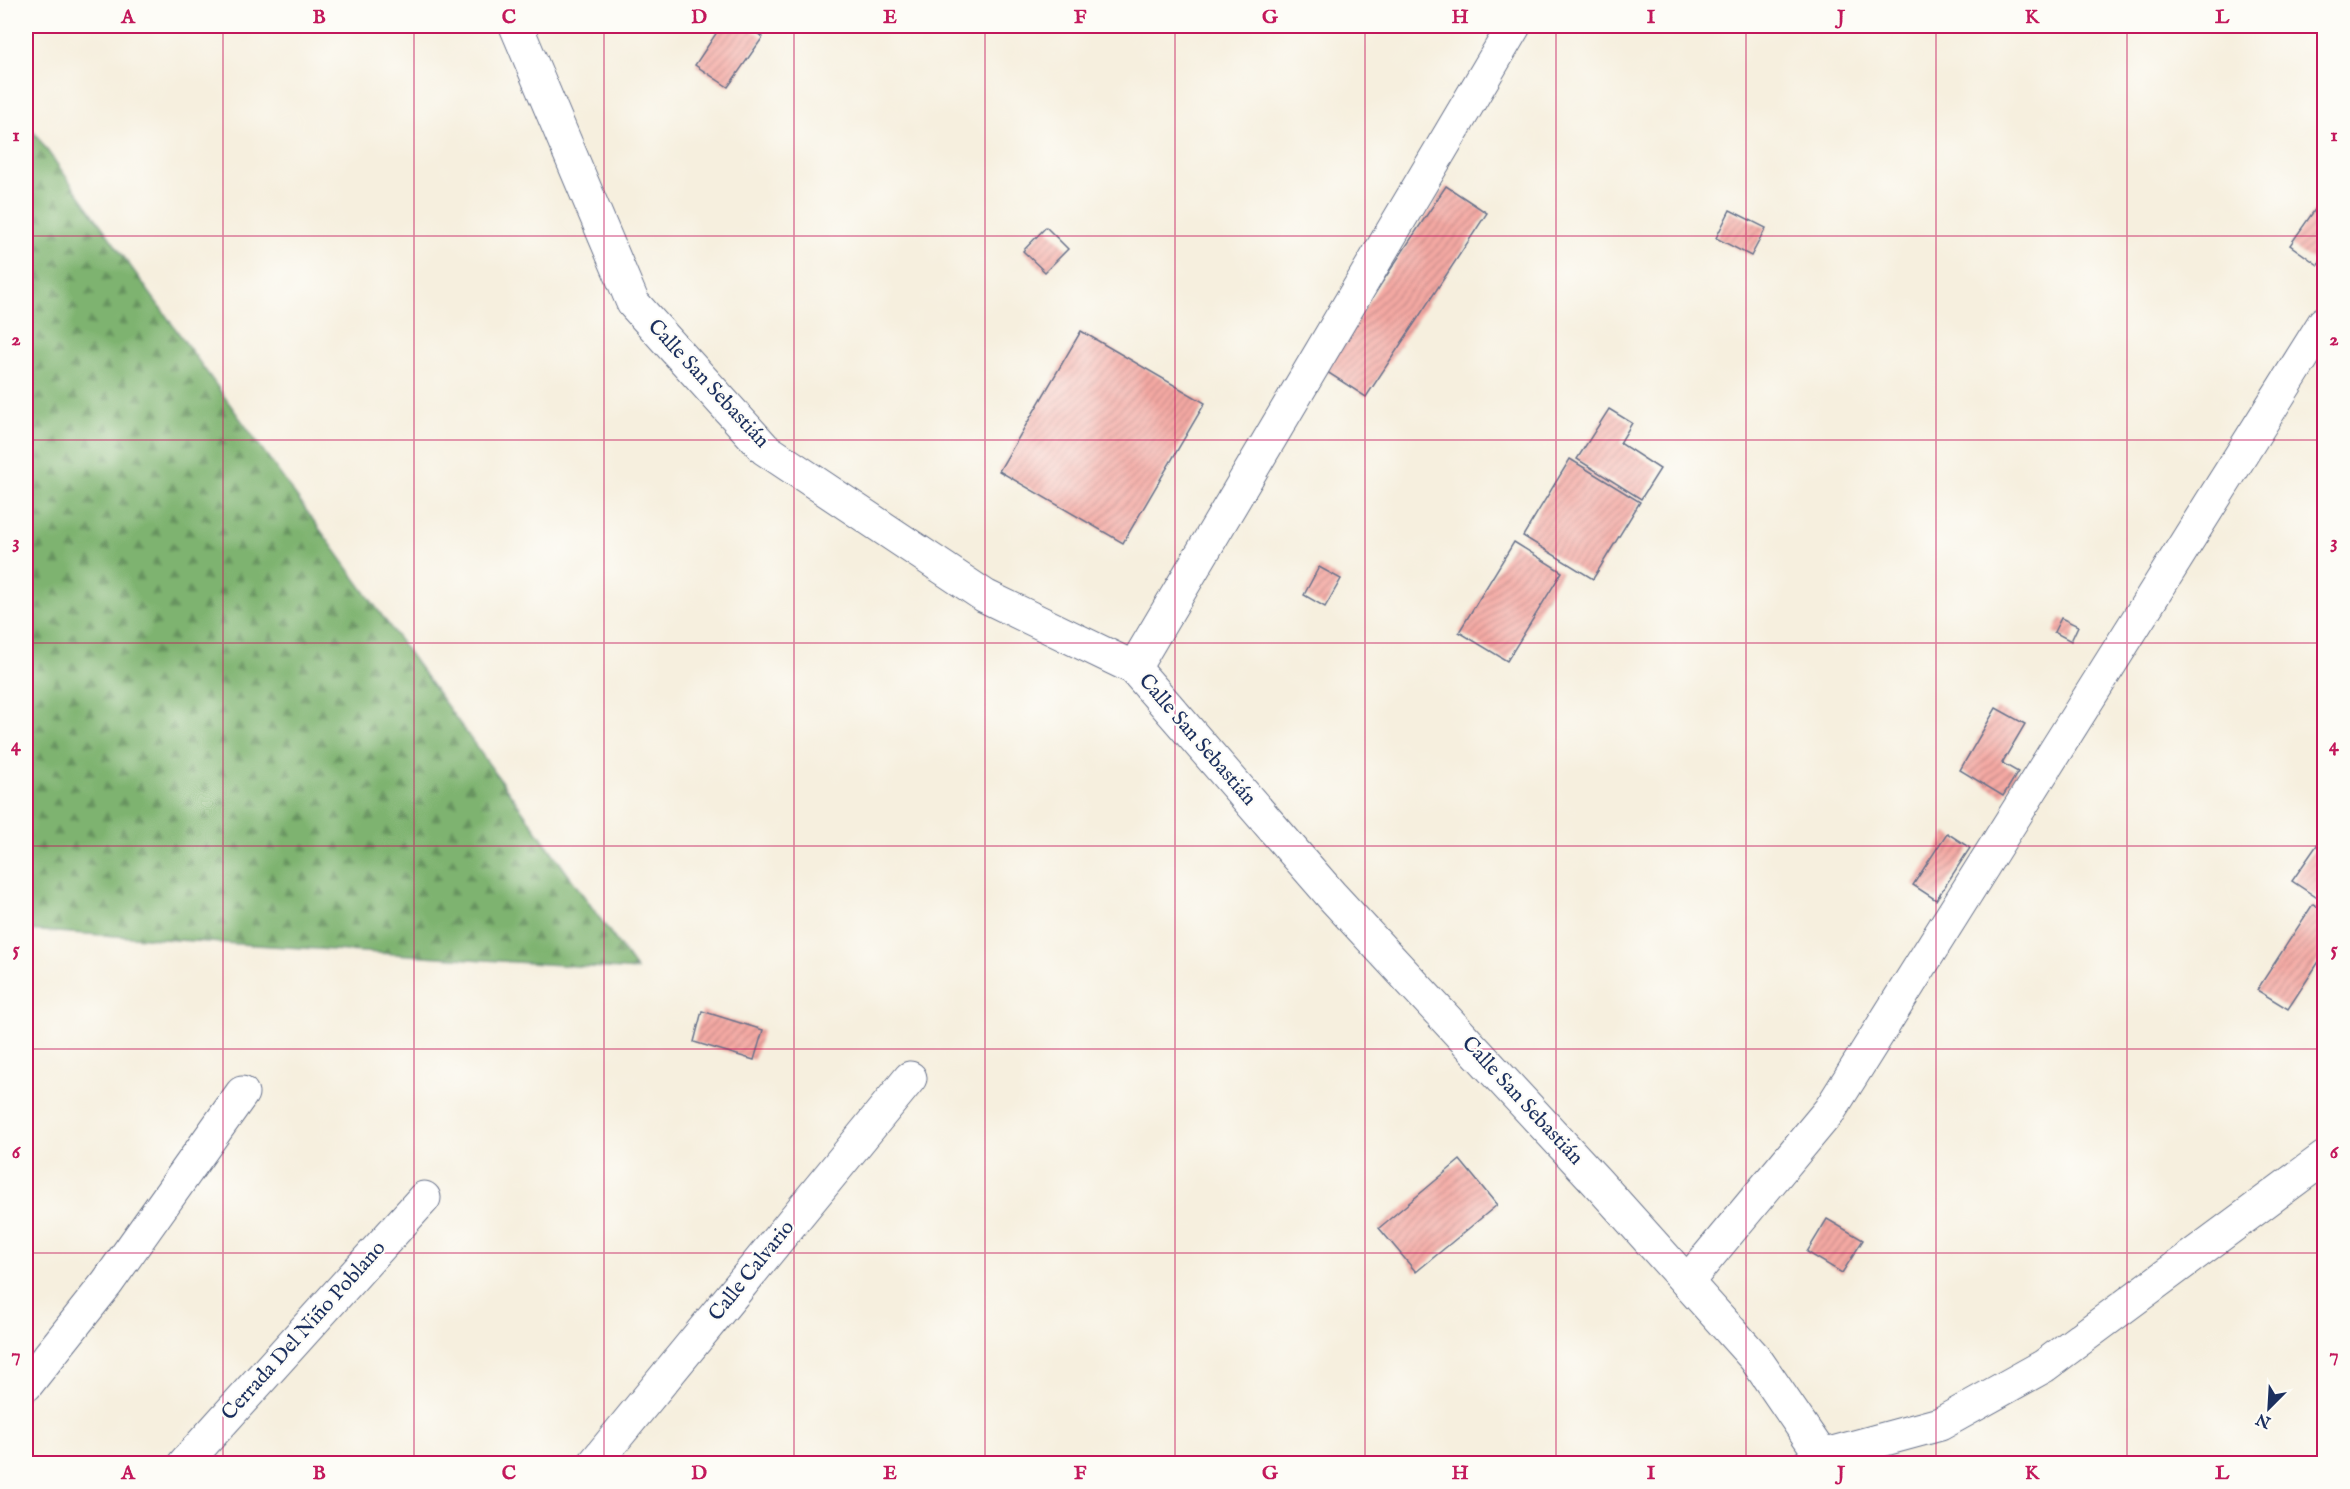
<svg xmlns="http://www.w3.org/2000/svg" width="2350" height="1489" font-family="'IM FELL English',serif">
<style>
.forest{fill:url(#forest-firs);stroke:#4c7167;stroke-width:1.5}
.building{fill:url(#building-hatch)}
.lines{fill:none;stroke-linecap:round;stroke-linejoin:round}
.street-casing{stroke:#68728b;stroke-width:35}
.street{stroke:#fff;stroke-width:33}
.grid{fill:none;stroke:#c2185b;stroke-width:1.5;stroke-opacity:0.55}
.labels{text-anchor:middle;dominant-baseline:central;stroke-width:4.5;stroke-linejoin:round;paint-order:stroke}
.street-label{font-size:21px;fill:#1b2f5e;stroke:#fdfcf7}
.neatline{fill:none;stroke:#c2185b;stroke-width:2}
.grid-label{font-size:20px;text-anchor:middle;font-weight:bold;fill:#c2185b}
</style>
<defs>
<pattern id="forest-firs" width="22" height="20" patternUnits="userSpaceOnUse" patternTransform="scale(1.5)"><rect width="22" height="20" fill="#7eb370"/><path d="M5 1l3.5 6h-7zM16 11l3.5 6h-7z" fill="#66925f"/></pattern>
<pattern id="building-hatch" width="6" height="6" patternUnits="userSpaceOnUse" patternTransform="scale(1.5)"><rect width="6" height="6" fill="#f4a9a3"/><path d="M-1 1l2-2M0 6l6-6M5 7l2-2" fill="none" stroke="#c58a88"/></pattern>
</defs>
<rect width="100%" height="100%" fill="#fdfcf7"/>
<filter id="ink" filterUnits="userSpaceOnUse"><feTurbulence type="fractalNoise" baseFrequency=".0167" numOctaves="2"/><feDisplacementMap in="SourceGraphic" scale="12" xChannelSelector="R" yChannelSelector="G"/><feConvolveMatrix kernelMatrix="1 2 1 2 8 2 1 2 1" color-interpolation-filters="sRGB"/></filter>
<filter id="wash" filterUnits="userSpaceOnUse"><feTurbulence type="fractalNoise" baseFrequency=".008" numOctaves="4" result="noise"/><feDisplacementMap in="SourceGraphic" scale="24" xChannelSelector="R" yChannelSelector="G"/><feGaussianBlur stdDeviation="1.35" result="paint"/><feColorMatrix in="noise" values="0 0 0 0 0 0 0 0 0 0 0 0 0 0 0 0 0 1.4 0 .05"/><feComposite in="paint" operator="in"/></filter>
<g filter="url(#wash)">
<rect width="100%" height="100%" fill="#f6efde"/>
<path class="forest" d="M26 121 637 970 26 930Z"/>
<g id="blocks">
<g class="building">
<path d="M721 26H746L763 37 728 87 695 65Z"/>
<path d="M1446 186 1487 213 1366 397 1324 370Z"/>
<path d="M2316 208 2324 214V256L2318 265 2290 245Z"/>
<path d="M1730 210 1766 228 1751 256 1716 238Z"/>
<path d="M1046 227 1068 249 1045 272 1023 251Z"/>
<path d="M1081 331 1205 403 1123 543 999 471Z"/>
<path d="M1609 409 1632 423 1620 443 1660 469 1641 499 1577 459Z"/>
<path d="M1570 459 1640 502 1593 579 1523 536Z"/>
<path d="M1514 542 1562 572 1507 661 1459 632Z"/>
<path d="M1319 567 1341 579 1325 607 1304 595Z"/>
<path d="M2061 618 2078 626 2071 641 2054 632Z"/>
<path d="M1996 708 2025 724 2002 763 2018 772 2003 796 1960 770Z"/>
<path d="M1947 833 1970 848 1936 900 1913 885Z"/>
<path d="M2324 835V898L2322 901 2292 881Z"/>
<path d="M2313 904 2324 911V959L2322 957 2288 1009 2257 990Z"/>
<path d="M702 1011 763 1030 754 1060 694 1042Z"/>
<path d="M1460 1160 1497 1205 1416 1272 1379 1228Z"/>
<path d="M1827 1219 1863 1240 1842 1273 1807 1252Z"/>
</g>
</g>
</g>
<g filter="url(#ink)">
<use href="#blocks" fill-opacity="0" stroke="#68728b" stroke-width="1.5"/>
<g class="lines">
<g class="street-casing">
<g id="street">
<path d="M516 26 633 303 765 449 985 596 1134 668 1332 896 1597 1182 1755 1358 1822 1456"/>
<path d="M1134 668 1514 26"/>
<path d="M1687 1282 1830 1110 2324 323"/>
<path d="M26 1385 107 1283 242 1093"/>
<path d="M184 1464 424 1198"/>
<path d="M594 1464 910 1078"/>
<path d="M1809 1464 1822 1456 1940 1424 2044 1366 2324 1158"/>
</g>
</g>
<use href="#street" class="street"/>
</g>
</g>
<path class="grid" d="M223 26V1464M414 26V1464M604 26V1464M794 26V1464M985 26V1464M1175 26V1464M1365 26V1464M1556 26V1464M1746 26V1464M1936 26V1464M2127 26V1464M26 236H2324M26 440H2324M26 643H2324M26 846H2324M26 1049H2324M26 1253H2324"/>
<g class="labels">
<g class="street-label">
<text transform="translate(708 384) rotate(47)">Calle San Sebastián</text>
<text transform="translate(1197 740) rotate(49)">Calle San Sebastián</text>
<text transform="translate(1522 1101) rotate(47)">Calle San Sebastián</text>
<text transform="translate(752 1271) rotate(-51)">Calle Calvario</text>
<text transform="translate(304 1331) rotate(-48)">Cerrada Del Niño Poblano</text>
</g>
</g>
<rect width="2350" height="1489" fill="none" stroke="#fdfcf7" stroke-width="66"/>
<g transform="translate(2269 1408) rotate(204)" stroke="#fdfcf7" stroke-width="4.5" paint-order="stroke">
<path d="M0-4.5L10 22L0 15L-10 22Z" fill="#1b2f5e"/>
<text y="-9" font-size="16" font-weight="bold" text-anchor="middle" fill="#1b2f5e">N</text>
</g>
<rect x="33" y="33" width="2284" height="1423" class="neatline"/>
<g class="grid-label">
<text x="128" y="23">A</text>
<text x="319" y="23">B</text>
<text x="509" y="23">C</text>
<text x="699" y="23">D</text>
<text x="890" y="23">E</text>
<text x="1080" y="23">F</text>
<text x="1270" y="23">G</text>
<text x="1460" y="23">H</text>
<text x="1651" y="23">I</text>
<text x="1841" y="23">J</text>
<text x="2032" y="23">K</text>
<text x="2222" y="23">L</text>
<text x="16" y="141">1</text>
<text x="2334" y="141">1</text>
<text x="16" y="345">2</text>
<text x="2334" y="345">2</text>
<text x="16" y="548">3</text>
<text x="2334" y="548">3</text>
<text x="16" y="751">4</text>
<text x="2334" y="751">4</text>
<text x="16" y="955">5</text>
<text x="2334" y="955">5</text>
<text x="16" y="1158">6</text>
<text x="2334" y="1158">6</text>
<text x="16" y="1361">7</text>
<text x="2334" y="1361">7</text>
<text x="128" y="1479">A</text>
<text x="319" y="1479">B</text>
<text x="509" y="1479">C</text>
<text x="699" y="1479">D</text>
<text x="890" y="1479">E</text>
<text x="1080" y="1479">F</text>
<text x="1270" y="1479">G</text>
<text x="1460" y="1479">H</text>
<text x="1651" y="1479">I</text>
<text x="1841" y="1479">J</text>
<text x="2032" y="1479">K</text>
<text x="2222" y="1479">L</text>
</g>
</svg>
